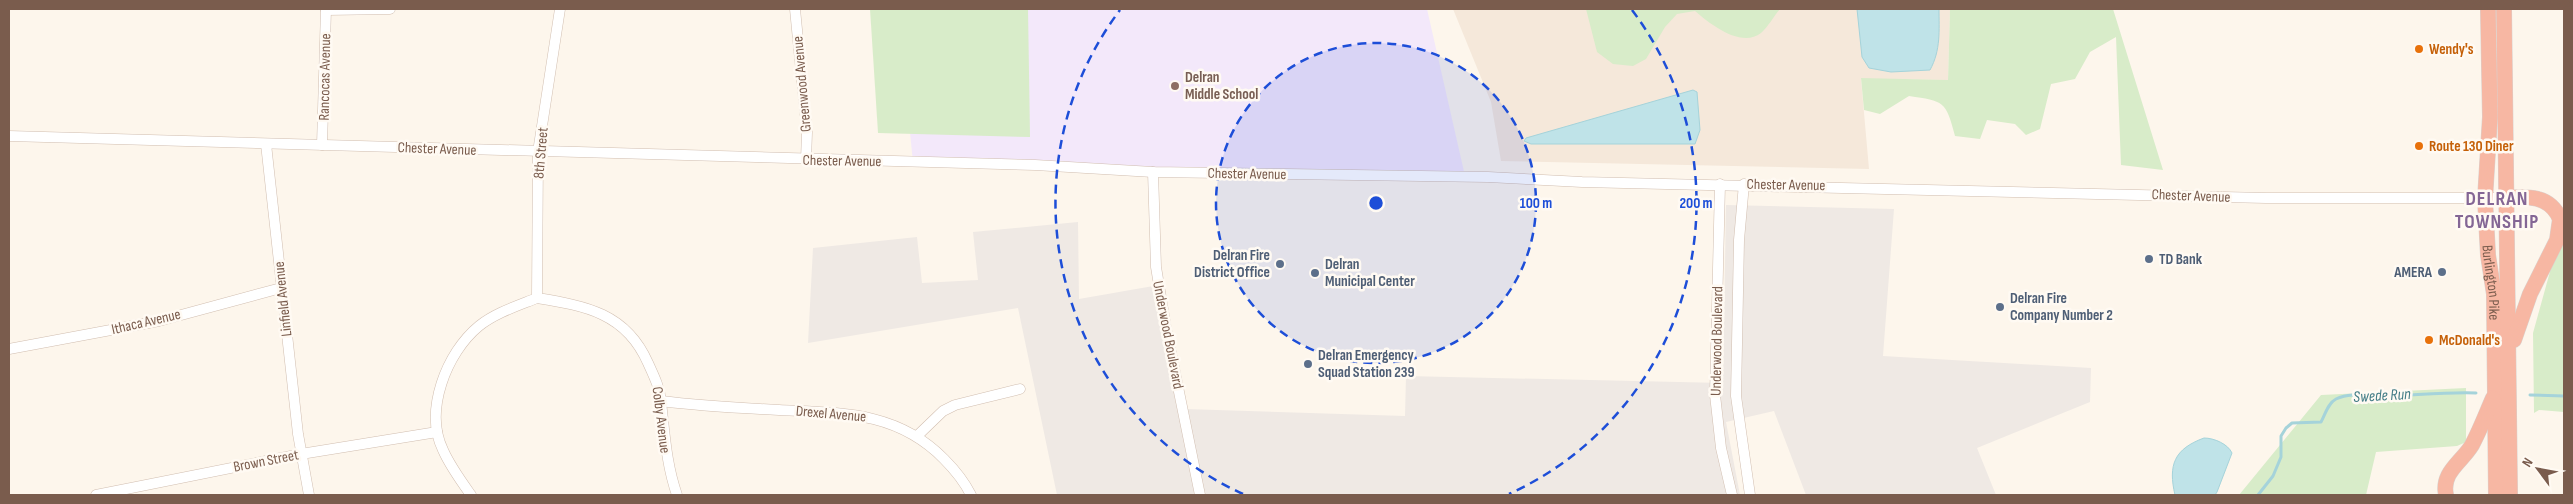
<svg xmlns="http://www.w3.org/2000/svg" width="2573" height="504" font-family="'Sofia Sans Condensed',sans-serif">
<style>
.residential{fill:#f5e8da}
.industrial{fill:#efe9e4}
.education{fill:#f3e8fa}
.green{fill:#d8ecc9}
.water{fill:#bfe3e8;stroke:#a5d3da}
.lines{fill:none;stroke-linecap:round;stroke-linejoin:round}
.stream{stroke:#a5d3da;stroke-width:3}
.minor-casing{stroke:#d1beb0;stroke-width:11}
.highway-casing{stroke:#dad1cd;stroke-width:16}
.minor{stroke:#fff;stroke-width:10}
.highway{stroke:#f7b7a3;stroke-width:15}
.ring{fill:none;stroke:#1d4ed8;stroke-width:2.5;stroke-dasharray:9 6}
.food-dot{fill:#e8710a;stroke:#fffaf3;stroke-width:2}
.education-dot{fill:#8d6e63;stroke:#fffaf3;stroke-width:2}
.service-dot{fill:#5c6f8a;stroke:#fffaf3;stroke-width:2}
.labels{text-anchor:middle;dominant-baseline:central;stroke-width:5;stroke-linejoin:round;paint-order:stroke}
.food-label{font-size:15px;font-weight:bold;fill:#c56008;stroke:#fffaf3;text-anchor:start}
.street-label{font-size:15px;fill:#7a5c4d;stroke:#fffaf3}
.education-label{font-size:15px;font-weight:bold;fill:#785e54;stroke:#fffaf3;text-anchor:start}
.service-label{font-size:15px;font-weight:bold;fill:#4e5e75;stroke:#fffaf3;text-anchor:start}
.water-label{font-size:16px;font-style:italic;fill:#437c86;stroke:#fffaf3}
.district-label{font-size:20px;font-weight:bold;letter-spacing:1px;fill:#846695;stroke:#fffaf3}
.centre{fill:#1d4ed8;stroke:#fffaf3;stroke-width:2.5}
.ring-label{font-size:15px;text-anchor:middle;font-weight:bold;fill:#1d4ed8;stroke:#fffaf3;stroke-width:5;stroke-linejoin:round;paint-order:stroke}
</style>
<rect width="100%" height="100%" fill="#fdf6ec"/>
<path class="residential" d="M1453 9H1950L1948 80 1861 79 1869 169 1501 161 1491 102Z"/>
<path class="industrial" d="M1726 205 1894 209 1883 356 2091 368 2090 402 1977 448 1996 495H1806L1774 411 1726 422 1740 495H1057L1018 308 808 343 813 248 917 237 922 283 978 280 973 232 1078 222 1079 299 1159 285 1185 409 1405 416 1406 376 1723 383Z"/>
<path class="education" d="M898 9H1427L1465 176 913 163Z"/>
<g class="green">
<path d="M870 9H1028L1030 137 878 133Z"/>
<path d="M1586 9H1780C1774 16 1768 27 1761 33 1741 49 1709 23 1695 11L1677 14 1665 27 1646 59 1633 66 1613 64 1597 52Z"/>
<path d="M1950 9H2113L2163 170 2121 165 2116 37 2090 52 2075 79 2051 84 2040 129 2026 135 2015 124 1987 120 1980 139 1955 136C1946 101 1944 101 1909 96L1880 114 1864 110 1861 78 1948 80Z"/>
<path d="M2564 221V412L2539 410 2534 413 2533 333Z"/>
<path d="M2466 388V442L2457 446 2376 452 2366 495H2239L2321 395Z"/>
</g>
<g class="water">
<path d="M1857 9H1939C1939 30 1941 50 1930 70L1891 72 1869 68 1862 57Z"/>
<path d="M1693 90 1697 92 1700 130 1695 144H1531L1524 141 1526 138Z"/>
<path d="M2204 438C2214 438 2228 444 2232 453L2217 492 2215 495H2175C2168 465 2174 449 2204 438Z"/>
</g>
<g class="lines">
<g class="stream">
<path d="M2530 395 2564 396"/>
<path d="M2258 495 2273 476 2281 457V436L2286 428 2292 423 2321 422C2325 415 2328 403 2336 399 2352 391 2371 397 2389 396 2418 395 2447 392 2476 393"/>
</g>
<g class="minor-casing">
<g id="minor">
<path d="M795 9 807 132 806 160"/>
<path d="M326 10 390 9"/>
<path d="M9 136 1035 165 1153 172 1488 177 1582 182 2266 198H2505"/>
<path d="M266 144 298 434 309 495"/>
<path d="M322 145 326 9"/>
<path d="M1153 172 1156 267 1166 328 1200 495"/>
<path d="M1720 184 1715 395 1721 448 1732 495"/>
<path d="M1744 184 1739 240 1736 396 1750 495"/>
<path d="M537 298 538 152 560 9"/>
<path d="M537 298C586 306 626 313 648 363 654 376 660 388 661 402 665 435 666 463 677 495"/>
<path d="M9 349 159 321 281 288"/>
<path d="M661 401C700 406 739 408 779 410 841 413 897 411 944 459 955 470 964 481 971 495"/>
<path d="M917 436 943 411 955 405 1020 389"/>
<path d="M96 495 301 454 437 432"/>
<path d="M471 495C461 481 450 466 443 450 424 411 446 353 479 326 495 313 517 306 537 298"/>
</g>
</g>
<g class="highway-casing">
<g id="highway">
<path id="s1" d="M2488 9 2490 117 2485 199 2488 255 2494 294 2496 495"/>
<path d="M2504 9 2510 495"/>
<path d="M2505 198C2527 196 2550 195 2560 219L2557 240 2530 294 2514 340"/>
<path d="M2446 495C2441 472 2462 462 2472 445 2480 430 2486 414 2493 398"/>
</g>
</g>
<use href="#minor" class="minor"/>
<use href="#highway" class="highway"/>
</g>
<circle cx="1376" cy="203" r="160" fill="#1d4ed8" fill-opacity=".12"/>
<g class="ring">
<circle cx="1376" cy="203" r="160"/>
<path d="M1243 494A320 320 0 0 1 1120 10M1632 10A320 320 0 0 1 1509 494"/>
</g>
<g class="food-dot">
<circle cx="2419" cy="49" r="5"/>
<circle cx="2419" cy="146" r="5"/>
<circle cx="2429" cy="340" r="5"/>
</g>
<circle class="education-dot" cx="1175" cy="86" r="5"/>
<g class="service-dot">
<circle cx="2149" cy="259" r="5"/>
<circle cx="1280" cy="264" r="5"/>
<circle cx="2442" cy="272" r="5"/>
<circle cx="1315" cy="273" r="5"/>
<circle cx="2000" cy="307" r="5"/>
<circle cx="1308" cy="364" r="5"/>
</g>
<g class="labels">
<g class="food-label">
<text x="2429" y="49">Wendy's</text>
<text x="2429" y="146">Route 130 Diner</text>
<text x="2439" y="340">McDonald's</text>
</g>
<g class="street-label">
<text transform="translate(325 77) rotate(-89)">Rancocas Avenue</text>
<text transform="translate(802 84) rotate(-95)">Greenwood Avenue</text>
<text transform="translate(437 149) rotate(2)">Chester Avenue</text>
<text transform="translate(541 153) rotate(-85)">8th Street</text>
<text transform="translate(842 161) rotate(1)">Chester Avenue</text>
<text transform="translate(1247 174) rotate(1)">Chester Avenue</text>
<text transform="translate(1786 185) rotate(1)">Chester Avenue</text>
<text transform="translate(2191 196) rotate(2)">Chester Avenue</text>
<text stroke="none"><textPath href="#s1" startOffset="274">Burlington Pike</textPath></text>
<text transform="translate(283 299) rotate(-96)">Linfield Avenue</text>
<text transform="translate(146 322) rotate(-13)">Ithaca Avenue</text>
<text transform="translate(1168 335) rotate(79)">Underwood Boulevard</text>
<text transform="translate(1717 341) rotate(-89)">Underwood Boulevard</text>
<text transform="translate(831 414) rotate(5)">Drexel Avenue</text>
<text transform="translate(661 420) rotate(83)">Colby Avenue</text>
<text transform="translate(266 461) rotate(-11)">Brown Street</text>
</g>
<g class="education-label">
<text x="1185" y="77">Delran<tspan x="1185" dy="17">Middle School</tspan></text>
</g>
<g class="service-label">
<text x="1270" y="255" text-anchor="end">Delran Fire<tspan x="1270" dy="17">District Office</tspan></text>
<text x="2159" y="259">TD Bank</text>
<text x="1325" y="264">Delran<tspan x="1325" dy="17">Municipal Center</tspan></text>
<text x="2432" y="272" text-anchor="end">AMERA</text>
<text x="2010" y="298">Delran Fire<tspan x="2010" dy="17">Company Number 2</tspan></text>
<text x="1318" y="355">Delran Emergency<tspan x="1318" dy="17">Squad Station 239</tspan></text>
</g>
<g class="water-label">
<text transform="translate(2382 396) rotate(-3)">Swede Run</text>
</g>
<g class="district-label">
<text x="2497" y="199">DELRAN<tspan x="2497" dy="23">TOWNSHIP</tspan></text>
</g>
</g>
<circle cx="1376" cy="203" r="8" class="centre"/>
<g class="ring-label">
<text x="1536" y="208">100 m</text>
<text x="1696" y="208">200 m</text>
</g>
<rect width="2573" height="504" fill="none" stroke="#7a5c4d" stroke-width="20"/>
<g transform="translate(2538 469) rotate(302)" stroke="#fffaf3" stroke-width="4" paint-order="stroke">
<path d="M0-4L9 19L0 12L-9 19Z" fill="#7a5c4d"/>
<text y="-8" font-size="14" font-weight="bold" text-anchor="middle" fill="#7a5c4d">N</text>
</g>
</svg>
